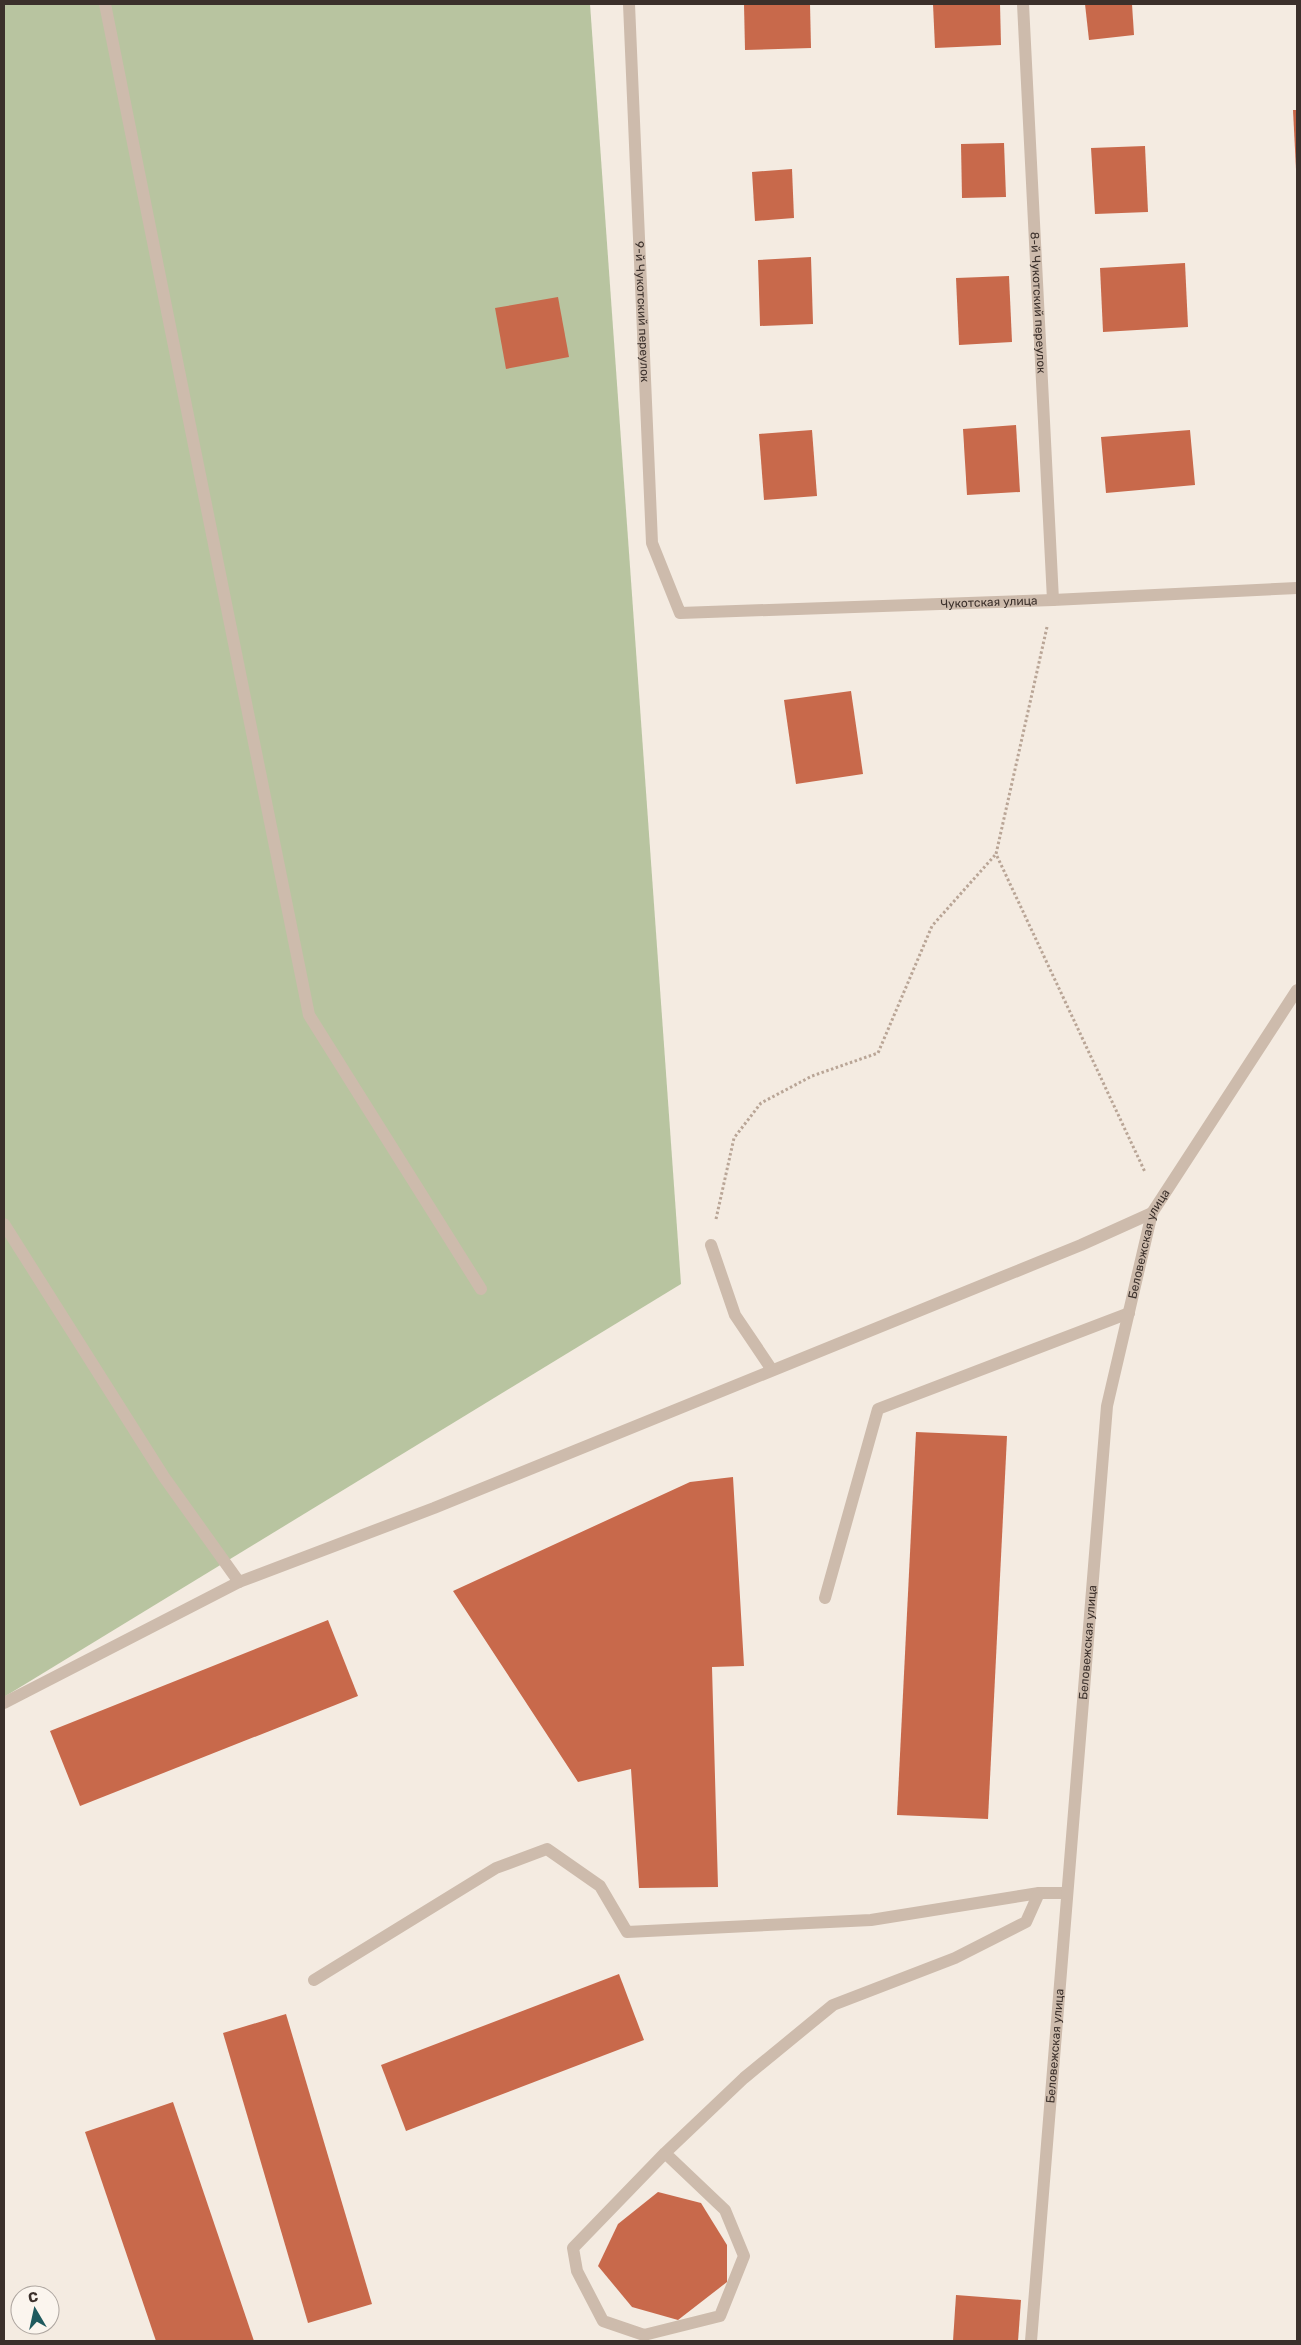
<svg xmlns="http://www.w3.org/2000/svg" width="1301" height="2345" font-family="Rubik,sans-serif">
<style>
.green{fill:#b8c4a0}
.building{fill:#c8694b}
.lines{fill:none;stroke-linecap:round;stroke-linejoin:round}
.path{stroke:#b9a596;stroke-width:3;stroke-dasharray:2.5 2.5;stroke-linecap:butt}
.lane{stroke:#cdbbac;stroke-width:12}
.street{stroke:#cdbbac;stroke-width:12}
.labels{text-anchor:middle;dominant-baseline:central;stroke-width:4;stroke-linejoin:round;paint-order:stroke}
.street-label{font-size:12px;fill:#3b302b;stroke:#fbf5ee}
</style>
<rect width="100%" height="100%" fill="#f4ebe1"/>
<path class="green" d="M4 4H590L681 1284 4 1697Z"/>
<g class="building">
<path d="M744 4H810L811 48 745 50Z"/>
<path d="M933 4H1000L1001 45 935 48Z"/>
<path d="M1085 4H1132L1134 35 1089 40Z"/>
<path d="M1293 110H1297V169H1296Z"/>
<path d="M1004 143 1006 197 962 198 961 144Z"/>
<path d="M1145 146 1148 212 1095 214 1091 148Z"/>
<path d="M792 169 794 218 755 221 752 172Z"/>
<path d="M811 257 813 324 760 326 758 260Z"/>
<path d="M1185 263 1188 327 1103 332 1100 268Z"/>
<path d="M1009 276 1012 342 959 345 956 278Z"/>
<path d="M558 297 569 357 506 369 495 308Z"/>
<path d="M1016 425 1020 492 967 495 963 429Z"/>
<path d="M812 430 817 496 764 500 759 434Z"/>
<path d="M1190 430 1195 485 1106 493 1101 437Z"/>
<path d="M851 691 863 774 796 784 784 700Z"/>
<path d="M916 1432 1007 1436 988 1819 897 1815Z"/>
<path d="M733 1477 744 1666 712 1667 718 1887 639 1888 631 1769 578 1782 453 1591 690 1482Z"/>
<path d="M328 1620 358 1696 80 1806 50 1731Z"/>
<path d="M619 1974 644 2040 406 2131 381 2065Z"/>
<path d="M286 2014 372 2304 308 2323 223 2033Z"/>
<path d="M173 2102 254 2341H156L85 2132Z"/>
<path d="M658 2192 701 2203 727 2245V2282L678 2320 632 2307 598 2266 618 2224Z"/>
<path d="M956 2295 1021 2300 1018 2341H953Z"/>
</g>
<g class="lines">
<g class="path">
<path d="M1047 627 996 854 1145 1172"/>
<path d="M716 1219 734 1138 761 1103 812 1076 878 1053 932 926 996 854"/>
</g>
<g class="lane">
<path d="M105 4 309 1015 481 1289"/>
<path d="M4 1224 164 1477 239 1582"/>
<path d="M711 1245 735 1315 772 1370"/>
<path d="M825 1598 878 1409 1129 1313"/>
<path d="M4 1703 239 1582 434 1508 1081 1245 1152 1213"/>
<path d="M314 1980 496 1868 547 1849 600 1886 627 1932 871 1920 1039 1893H1067"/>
<path d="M665 2153 725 2210 744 2256 720 2316 644 2335 603 2321 577 2271 573 2248 665 2153 744 2078 833 2005 955 1958 1026 1922 1039 1893"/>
</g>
<g class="street">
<path id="s1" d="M629 4 652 543 680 613 1053 600 1297 588"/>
<path id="s2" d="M1023 4 1053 600"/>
<path id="s3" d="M1031 2341 1107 1406 1152 1213 1297 990"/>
</g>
</g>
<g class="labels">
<g class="street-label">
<text stroke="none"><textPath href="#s2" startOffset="299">8-й Чукотский переулок</textPath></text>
<text stroke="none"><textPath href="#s1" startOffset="308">9-й Чукотский переулок</textPath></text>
<text stroke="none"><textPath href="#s1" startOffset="924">Чукотская улица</textPath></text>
<text stroke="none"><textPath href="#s3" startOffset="1106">Беловежская улица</textPath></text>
<text stroke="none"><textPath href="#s3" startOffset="701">Беловежская улица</textPath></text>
<text stroke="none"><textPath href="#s3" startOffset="296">Беловежская улица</textPath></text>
</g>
</g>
<rect width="1301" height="2345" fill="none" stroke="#3b302b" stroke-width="10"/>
<g transform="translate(35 2310) rotate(351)"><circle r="24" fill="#fbf5ee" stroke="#aea6a0"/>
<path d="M0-4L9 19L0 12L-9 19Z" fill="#1f5a5e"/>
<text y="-8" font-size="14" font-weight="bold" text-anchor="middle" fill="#3b302b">С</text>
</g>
</svg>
